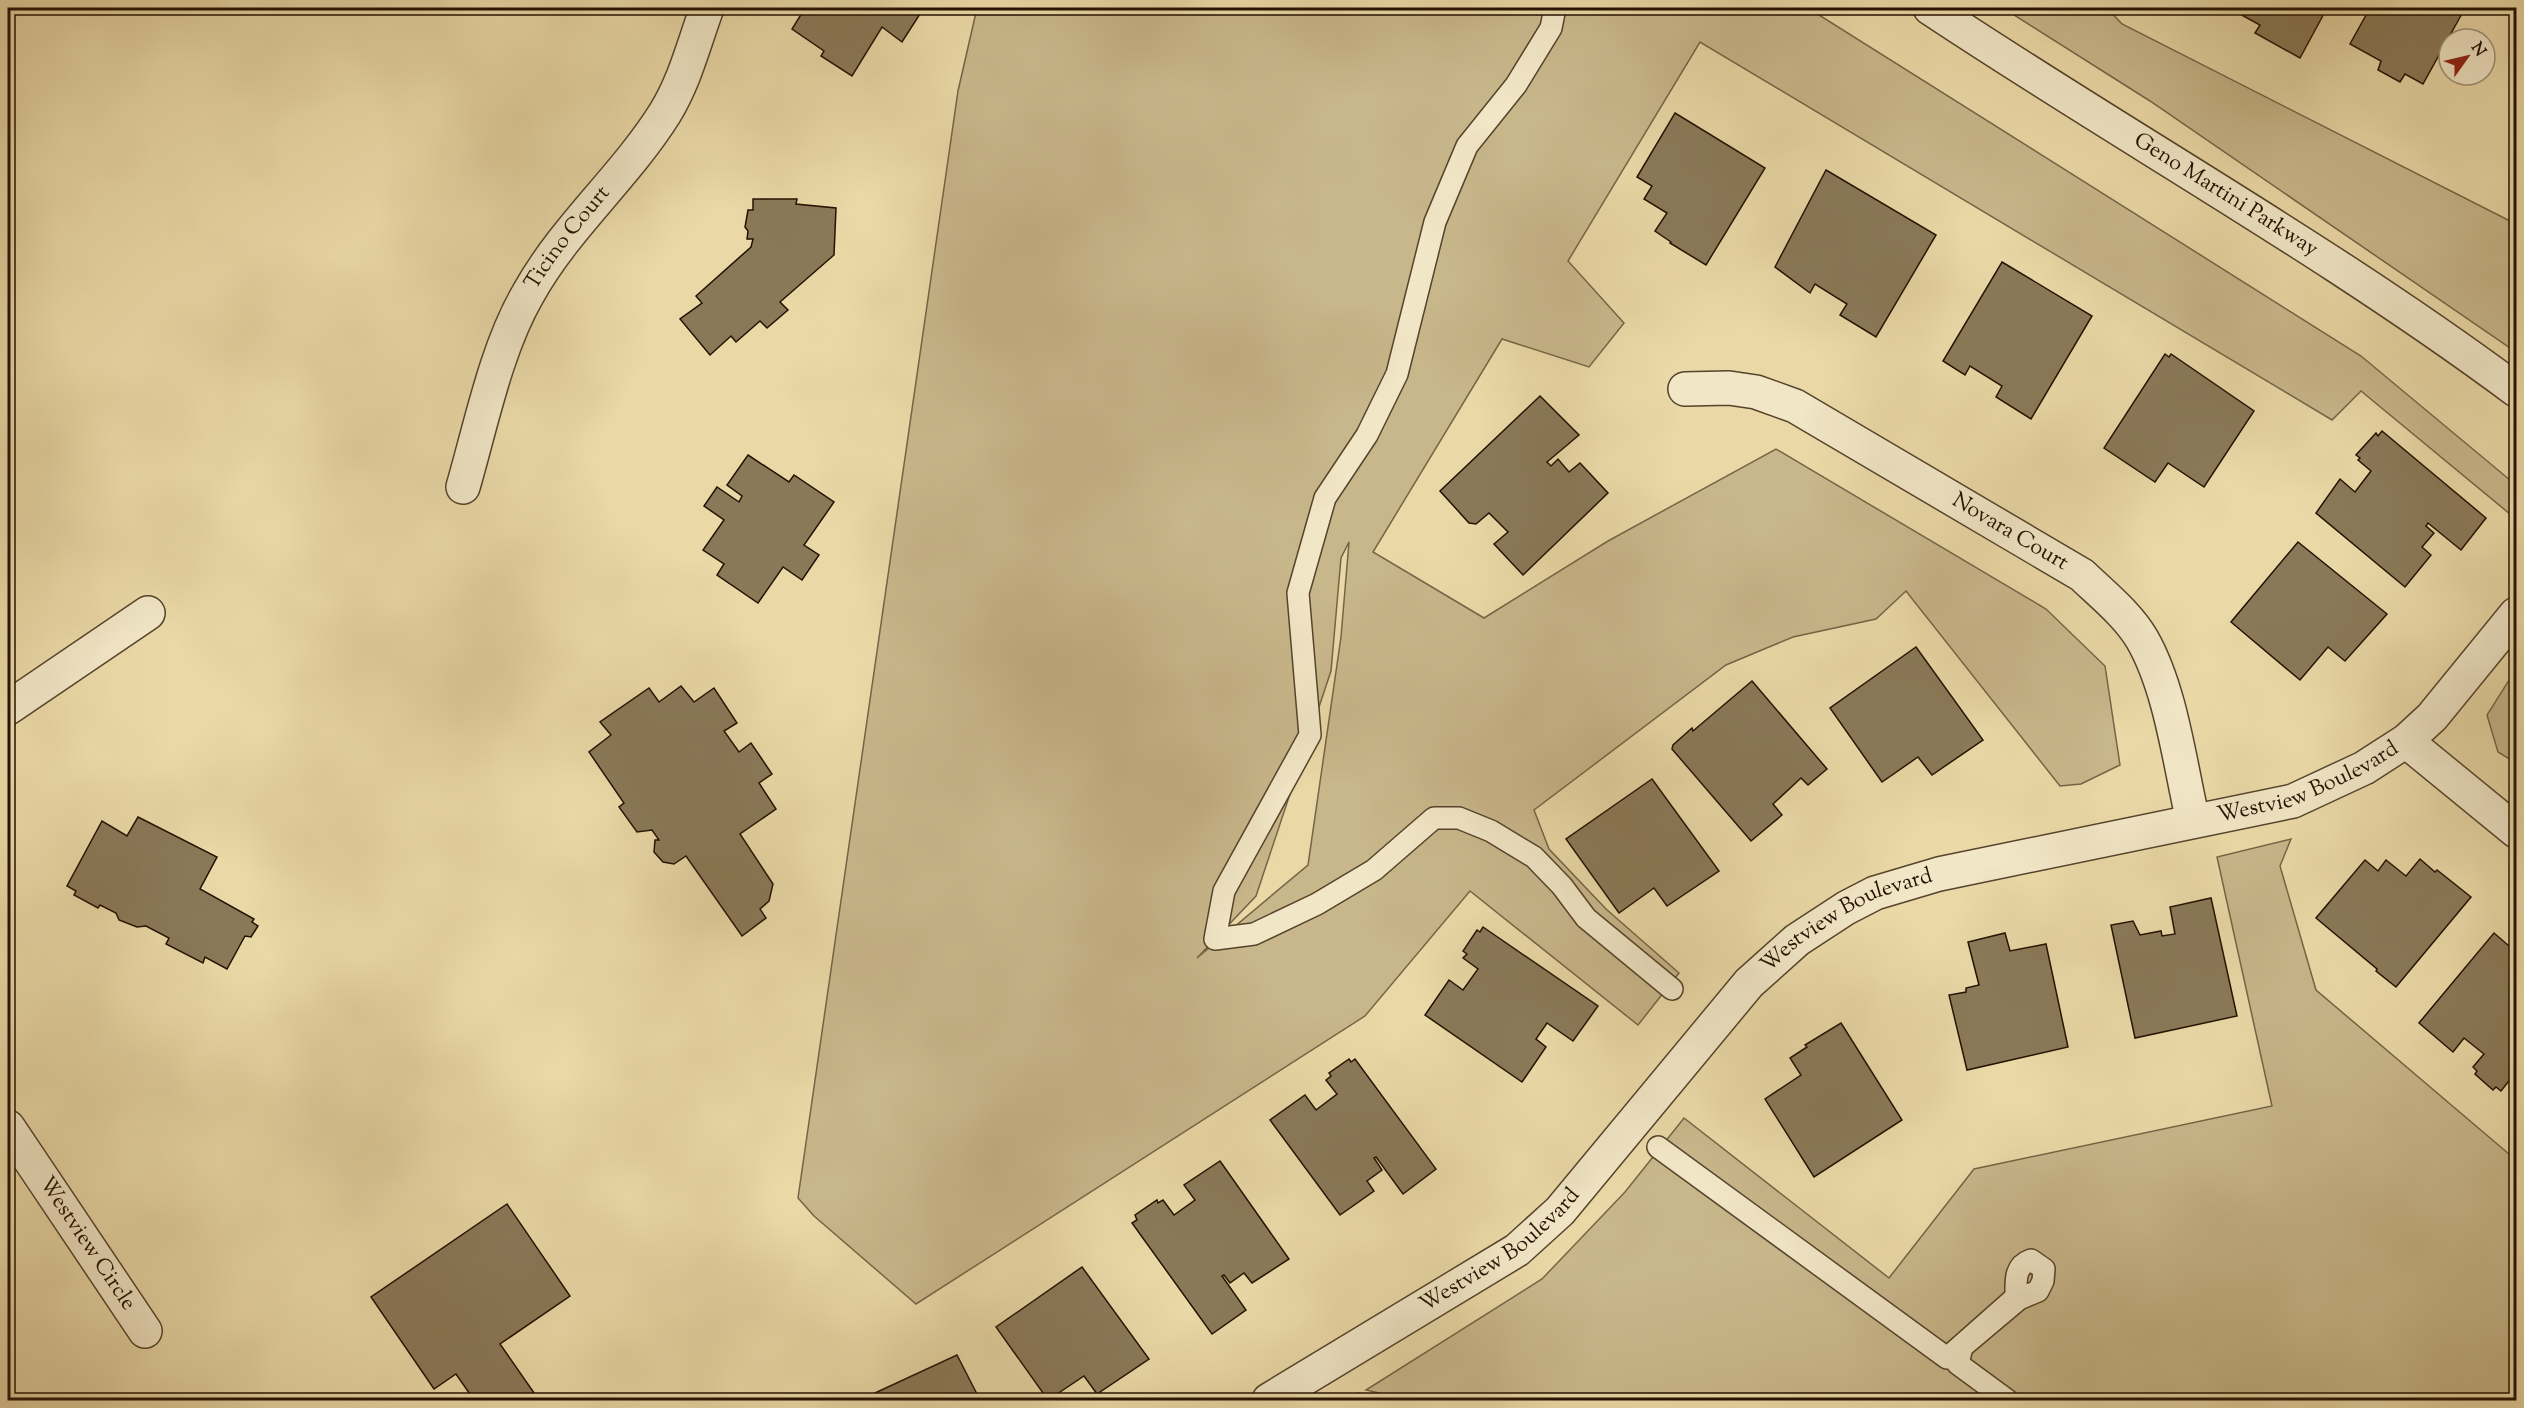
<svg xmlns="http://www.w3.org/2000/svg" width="2524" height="1408" font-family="'Sorts Mill Goudy',serif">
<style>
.green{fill:#c8b78b;stroke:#766446;stroke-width:1.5;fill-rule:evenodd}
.building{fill:#8a7958;stroke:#231102;stroke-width:1.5}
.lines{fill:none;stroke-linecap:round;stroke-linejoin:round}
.service-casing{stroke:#55432b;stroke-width:24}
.minor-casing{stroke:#55432b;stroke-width:36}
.tertiary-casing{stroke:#55432b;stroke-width:36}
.service{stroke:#f1e6c6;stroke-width:21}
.minor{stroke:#f1e6c6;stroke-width:33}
.tertiary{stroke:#f1e6c6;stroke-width:33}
.labels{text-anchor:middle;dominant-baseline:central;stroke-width:5;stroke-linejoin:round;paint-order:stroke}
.street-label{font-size:22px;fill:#231102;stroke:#f1e6c6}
</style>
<rect width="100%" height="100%" fill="#ead9a7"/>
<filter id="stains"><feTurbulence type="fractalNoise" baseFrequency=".00333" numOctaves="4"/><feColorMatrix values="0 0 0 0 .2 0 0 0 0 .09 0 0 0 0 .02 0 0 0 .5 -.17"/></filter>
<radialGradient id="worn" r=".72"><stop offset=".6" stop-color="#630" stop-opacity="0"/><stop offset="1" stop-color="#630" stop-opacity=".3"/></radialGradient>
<g class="green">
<path d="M977 8H1808L2361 356 2516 485V519L2361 391 2332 420 1700 42 1568 261 1624 323 1589 367 1502 339 1373 552 1484 618 1608 541 1776 449 2046 609 2105 666 2120 765 2081 784 2060 786 1906 591 1876 619 1793 637 1726 665 1534 810 1549 849 1606 909 1679 973 1638 1025 1470 891 1365 1016 916 1304 814 1216 798 1198 958 91ZM1349 542 1341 637 1308 865 1197 958 1256 896 1331 671 1341 558Z"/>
<path d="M2003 8H2107L2122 24 2516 224V352L2150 101Z"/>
<path d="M2516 669V763L2498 752 2487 715Z"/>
<path d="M2291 839 2280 866 2316 990 2516 1160V1400H1409L1366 1390 1542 1279 1625 1192 1684 1118 1889 1278 1974 1169 2272 1106 2217 857Z"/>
<path d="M1358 1393 1391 1400H1348Z"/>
</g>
<g class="building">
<path d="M805 8H927L917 12 920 14 902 42 882 27 852 76 821 56 824 51 792 29Z"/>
<path d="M2229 8H2327L2300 58 2255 33 2260 25Z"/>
<path d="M2370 8H2459L2464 10 2423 84 2405 74 2400 82 2378 70 2381 61 2350 44Z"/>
<path d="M1675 113 1765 168 1706 265 1670 243 1671 242 1655 231 1667 213 1644 199 1652 186 1637 177Z"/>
<path d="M1826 170 1936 235 1876 337 1840 315 1847 304 1815 284 1810 293 1775 267Z"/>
<path d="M753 199H797L796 204 836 208 834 255 780 302 788 310 767 328 760 321 736 342 731 336 710 355 680 319 702 303 696 296 751 247 753 239H747L748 231 745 227 748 210H753Z"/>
<path d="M2002 262 2092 316 2031 419 1996 397 2002 386 1970 366 1965 375 1943 361Z"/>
<path d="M2165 354 2169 357 2171 354 2254 411 2204 487 2168 463 2155 482 2104 448Z"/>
<path d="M1540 396 1579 435 1547 462 1551 466 1558 459 1569 472 1580 463 1608 493 1523 575 1494 544 1508 532 1489 513 1476 524 1469 523 1440 491Z"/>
<path d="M2382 431 2486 518 2461 550 2428 523 2426 526 2434 533 2422 547 2431 555 2405 587 2316 513 2340 479 2355 492 2371 471 2358 460 2360 458 2356 455 2376 433 2378 436Z"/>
<path d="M748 455 789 482 794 475 834 502 804 545 819 555 802 580 783 567 758 603 717 575 724 564 703 550 724 520 704 506 717 487 739 502 742 496 727 485Z"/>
<path d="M2298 542 2387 614 2345 661 2328 647 2300 680 2231 622Z"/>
<path d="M1916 647 1983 740 1932 775 1918 757 1882 782 1830 708Z"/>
<path d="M1752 681 1827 769 1808 785 1801 778 1773 804 1782 815 1751 841 1672 749 1673 745 1692 728 1693 731Z"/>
<path d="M681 686 694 702 714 688 737 723 724 731 739 752 751 743 772 774 759 783 776 809 740 834 773 884 769 901 760 909 766 918 742 936 686 856 674 864 663 862 654 852 655 840H659L652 830 637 832 619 807 624 803 589 752 611 735 600 722 649 688 659 702Z"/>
<path d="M1652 779 1719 871 1667 906 1654 888 1619 913 1566 839Z"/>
<path d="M138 817 217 857 200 889 254 919 252 922 258 926 251 937 245 936 227 969 205 957 203 963 166 944 169 938 146 926 137 927 119 920 116 913 100 905 98 908 74 895 76 891 67 886 102 821 127 836Z"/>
<path d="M2420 859 2435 872 2437 870 2471 897 2396 987 2376 971 2377 969 2316 918 2365 860 2378 871 2386 860 2406 876Z"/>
<path d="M2211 898 2237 1016 2135 1038 2111 925 2133 921 2140 935 2161 931 2162 936 2175 934 2170 907Z"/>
<path d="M1483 927 1598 1006 1573 1041 1547 1023 1536 1039 1546 1047 1522 1082 1425 1015 1449 980 1463 990 1478 969 1463 958 1467 954 1463 951 1477 930 1480 932Z"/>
<path d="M2005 933 2010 951 2046 944 2068 1047 1967 1070 1949 995 1966 992V988L1979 985 1968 942Z"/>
<path d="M2494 933 2516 952V1072L2501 1091 2496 1087 2493 1090 2475 1074 2477 1071 2473 1067 2484 1054 2464 1038 2453 1052 2419 1023Z"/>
<path d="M1841 1023 1902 1120 1814 1177 1765 1099 1801 1075 1790 1058 1807 1047 1805 1045Z"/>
<path d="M1349 1059 1351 1062 1355 1059 1436 1169 1403 1194 1376 1157 1374 1158 1382 1170 1367 1181 1374 1191 1340 1215 1270 1120 1305 1095 1316 1110 1337 1094 1326 1080 1331 1076 1329 1073Z"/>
<path d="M1220 1161 1289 1259 1252 1283 1244 1273 1230 1283 1224 1275 1222 1276 1246 1310 1212 1334 1132 1223 1137 1220 1135 1215 1157 1200 1158 1203 1163 1200 1174 1215 1195 1200 1184 1185Z"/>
<path d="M507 1204 570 1296 500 1344 539 1400H474L456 1374 434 1389 371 1297Z"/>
<path d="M1082 1267 1149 1359 1097 1394 1084 1376 1048 1400 996 1327Z"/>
<path d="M957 1355 980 1400 862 1399Z"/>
</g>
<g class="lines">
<g class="service-casing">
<g id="service">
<path d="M1555 8 1551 28 1516 85 1467 146 1435 222 1397 374 1367 435 1325 498 1298 593 1310 735 1224 891 1215 939 1254 934 1317 904 1374 870 1434 818H1459L1491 831 1534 857 1562 886 1586 918 1672 989"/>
<path d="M1658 1147 1947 1358 2016 1297C2016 1281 2014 1266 2031 1260L2044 1269 2043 1281 2038 1291 2019 1299 1962 1347 1958 1364 2007 1400"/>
</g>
</g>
<g class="minor-casing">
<g id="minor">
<path id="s1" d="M1685 389 1729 388 1756 392 1795 406 2082 575C2103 595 2128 615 2142 639 2171 689 2180 765 2193 821"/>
<path id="s2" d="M463 487C481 425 496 349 528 294 565 227 625 177 665 113 685 81 694 43 707 8"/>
<path d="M8 708 148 613"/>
<path d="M2406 741 2516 831"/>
<path id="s3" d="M8 1127 145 1331"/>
<path id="s4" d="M1269 1400 1517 1250 1560 1211 1749 983 1797 940 1846 908 1875 893 1939 874 2293 801 2364 768 2406 741 2432 717 2516 614"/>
</g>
</g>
<g class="tertiary-casing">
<g id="tertiary">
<path id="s5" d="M1930 8C2124 137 2329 251 2516 390"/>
</g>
</g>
<use href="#service" class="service"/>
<use href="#minor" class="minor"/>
<use href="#tertiary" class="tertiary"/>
</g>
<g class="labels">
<g class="street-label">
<text stroke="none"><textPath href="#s5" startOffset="350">Geno Martini Parkway</textPath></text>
<text stroke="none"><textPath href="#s2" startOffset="273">Ticino Court</textPath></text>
<text stroke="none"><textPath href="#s1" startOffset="362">Novara Court</textPath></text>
<text stroke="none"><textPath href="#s4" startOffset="1248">Westview Boulevard</textPath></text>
<text stroke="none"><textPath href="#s4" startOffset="762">Westview Boulevard</textPath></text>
<text stroke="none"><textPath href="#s3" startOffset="141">Westview Circle</textPath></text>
<text stroke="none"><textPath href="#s4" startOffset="276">Westview Boulevard</textPath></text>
</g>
</g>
<rect width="2524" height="1408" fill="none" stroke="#ead9a7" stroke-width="30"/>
<rect x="9" y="9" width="2506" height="1390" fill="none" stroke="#231102" stroke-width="3"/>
<rect x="15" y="15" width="2494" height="1378" fill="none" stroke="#231102" stroke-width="1.5"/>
<g transform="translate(2467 57) rotate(56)"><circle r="28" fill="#f1e6c6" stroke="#9f9178" stroke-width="1.5"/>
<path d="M0-4.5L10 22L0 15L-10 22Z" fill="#8f2418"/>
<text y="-9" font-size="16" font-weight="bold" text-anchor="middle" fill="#231102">N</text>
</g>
<rect width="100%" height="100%" filter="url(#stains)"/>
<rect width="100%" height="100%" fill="url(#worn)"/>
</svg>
